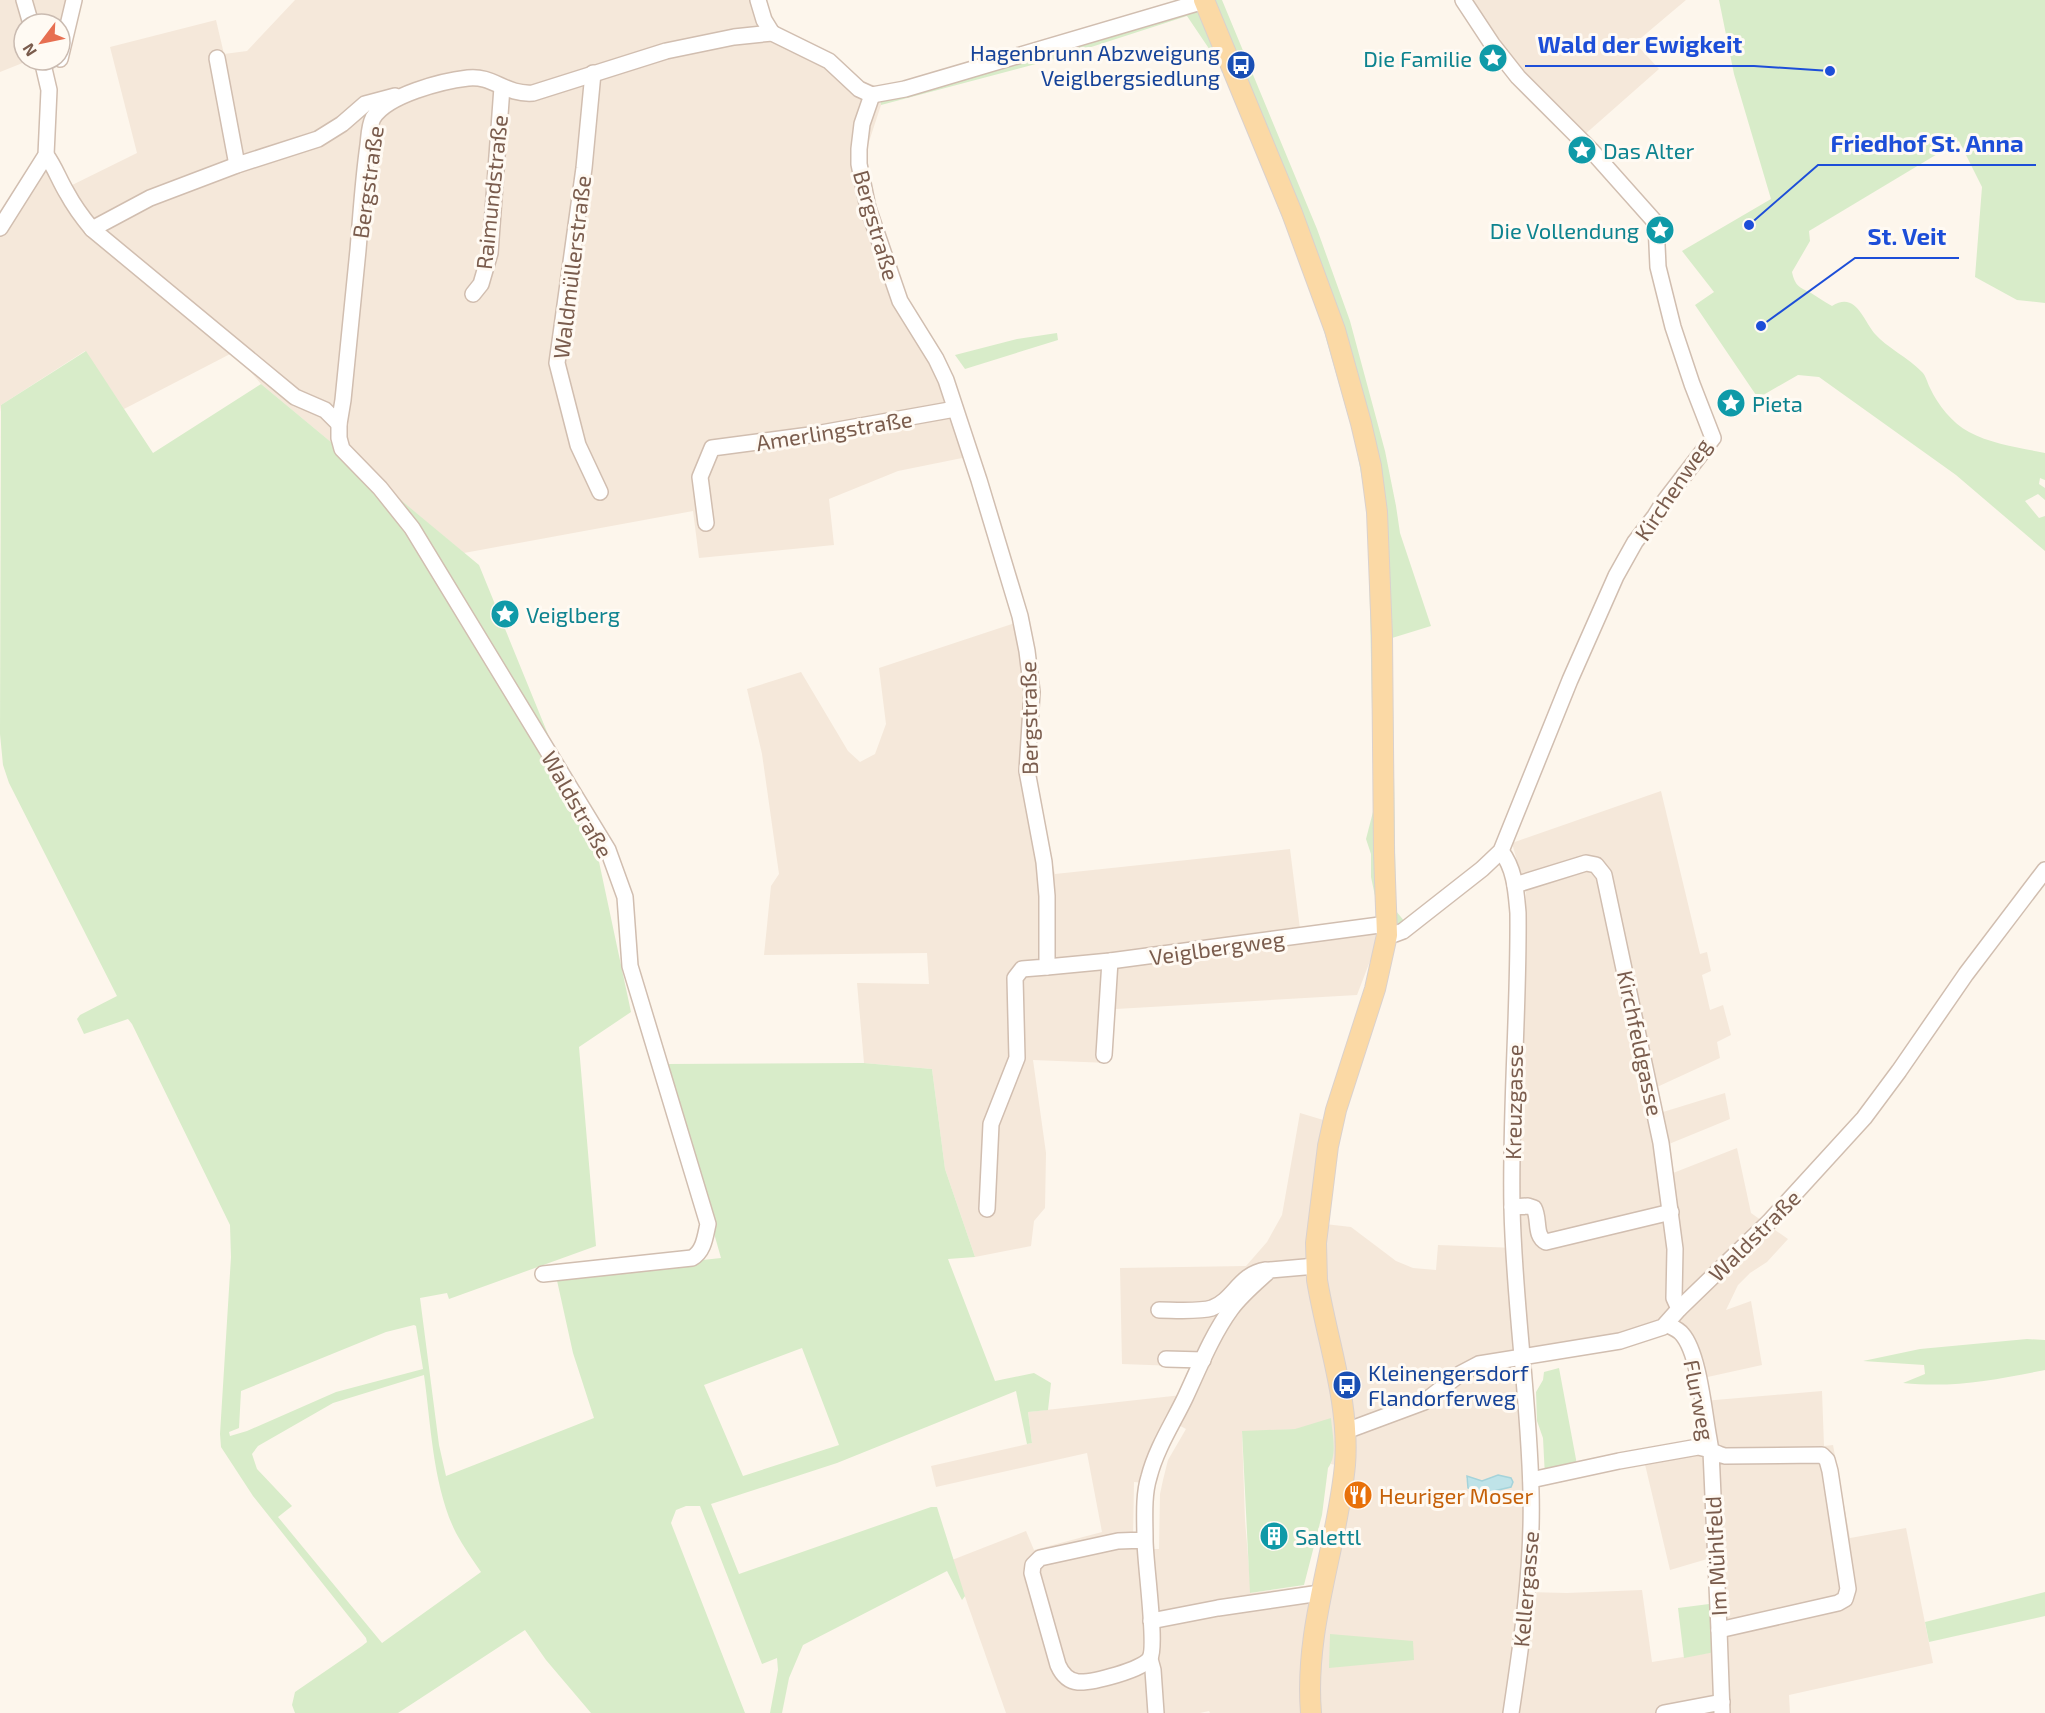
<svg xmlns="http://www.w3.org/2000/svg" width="2045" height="1713" font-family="'Exo 2',sans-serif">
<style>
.residential{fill:#f5e8da;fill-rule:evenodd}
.green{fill:#d8ecc9;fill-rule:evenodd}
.water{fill:#bfe3e8;stroke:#a5d3da;stroke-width:1.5}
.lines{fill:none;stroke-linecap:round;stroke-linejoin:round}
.minor-casing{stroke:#d1beb0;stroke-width:18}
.major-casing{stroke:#dad1cd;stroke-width:22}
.minor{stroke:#fff;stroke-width:15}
.major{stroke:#fbd9a5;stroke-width:20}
.labels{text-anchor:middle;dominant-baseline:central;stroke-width:6;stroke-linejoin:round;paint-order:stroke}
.transit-label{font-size:22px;fill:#164399;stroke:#fffaf3;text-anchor:end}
.culture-label{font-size:22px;fill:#0d838f;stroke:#fffaf3;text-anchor:start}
.street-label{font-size:22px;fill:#7a5c4d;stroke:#fffaf3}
.food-label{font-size:22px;fill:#c56008;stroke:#fffaf3;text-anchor:start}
.leader{fill:none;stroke:#1d4ed8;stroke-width:2}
.callout-dot{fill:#1d4ed8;stroke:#fffaf3;stroke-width:2}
.callout-label{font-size:24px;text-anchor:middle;font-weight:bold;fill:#1d4ed8;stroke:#fffaf3;stroke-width:6;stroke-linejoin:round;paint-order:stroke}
</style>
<rect width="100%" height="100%" fill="#fdf6ec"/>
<g class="residential">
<path d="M0 0H67L60 29V24H24V60H30L0 72Z"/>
<path d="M295 0H765L778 30 859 80 879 87 881 105 862 163 880 232 904 298 977 455 898 471 829 499 834 545 699 558 693 511 464 553 261 384 234 352 124 409 85 351 1 405 0 412V234L45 170H48L60 191 137 153 110 47 216 20 224 54 247 51Z"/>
<path d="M1469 0H1686L1635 43 1659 69 1583 136 1523 73Z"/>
<path d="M1024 620 1031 775 1055 874 1290 849 1300 929 1376 921V934L1375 948 1357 995 1116 1009 1109 1063 1033 1060 1046 1153 1045 1208 1034 1221 1031 1246 975 1257 945 1169 932 1069 864 1063 857 983 929 984 927 953 764 955 771 886 779 874 762 754 747 689 801 672 848 751 860 762 875 754 886 724 879 668Z"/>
<path d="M1661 791 1700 954 1707 952 1711 971 1702 975 1710 1010 1723 1005 1731 1035 1717 1042 1720 1058 1657 1087 1663 1112 1725 1093 1730 1119 1669 1144 1673 1173 1737 1148 1751 1213 1788 1239 1767 1262 1750 1273 1738 1285 1726 1310 1751 1301 1762 1365 1694 1380 1689 1357 1677 1337 1667 1332 1516 1363 1523 1439 1527 1592 1567 1593 1642 1590 1652 1662 1720 1651 1714 1557 1670 1570 1643 1456 1695 1447 1702 1437 1703 1401 1822 1391 1824 1446 1833 1445 1850 1538 1906 1528 1933 1663 1789 1695 1790 1713H1210L1209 1711 1200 1713H1006L952 1560 1026 1531 1034 1550 1102 1532 1087 1453 936 1487 931 1466 1032 1443 1028 1412 1191 1394 1203 1367 1122 1364 1120 1268 1246 1266 1267 1242 1282 1215 1300 1113 1340 1125 1325 1224 1351 1227 1396 1261 1413 1268 1436 1270 1438 1245 1516 1248 1526 893 1512 843ZM1173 1422 1186 1429 1168 1460 1163 1480 1160 1494 1159 1549H1146L1133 1540 1134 1482 1147 1483ZM1295 1429 1333 1451 1331 1464 1340 1466 1318 1584 1251 1593 1245 1520 1242 1432ZM1501 1475 1510 1487 1482 1493 1468 1488 1467 1481 1466 1478 1482 1481Z"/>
</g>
<g class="green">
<path d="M1180 0H1222L1317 229 1350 321 1385 451 1396 506 1400 533 1431 626 1392 638 1396 911 1405 922 1376 928 1379 915 1371 877V854L1366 839 1374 808 1368 512 1355 440 1314 296 1228 83 1218 62 1187 16 1051 60 881 105 879 87 984 59Z"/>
<path d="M1719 0H2045V303L2017 300 1975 277 1982 187 1959 141 1809 231 1810 241 1792 272C1795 286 1799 287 1811 293 1818 297 1824 302 1832 306 1856 291 1863 320 1875 334 1886 347 1909 358 1922 372 1926 376 1927 382 1930 388 1938 405 1952 423 1969 432 1991 444 2021 448 2045 453V480L2040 478 2039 484 2045 488V500L2038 494 2025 501 2039 518 2045 516V551L1956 475 1819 377 1798 375 1758 398 1695 305 1714 292 1682 251 1771 199 1734 74Z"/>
<path d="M1057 333 1058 340 965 369 955 355 1017 339Z"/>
<path d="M86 351 153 453 261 384 479 565 598 857 631 1012 579 1047 596 1246 449 1299 447 1293 420 1298 439 1445 446 1476 594 1418 573 1353 556 1276 721 1258 666 1064 864 1063 932 1069 945 1169 975 1257 948 1259 995 1381 1034 1373 1051 1383 1048 1410 1028 1412 1032 1443 1027 1444 1016 1391 837 1463 711 1504 739 1574 931 1507H937L965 1596 962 1600 947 1571 803 1645 789 1678 782 1713H770L778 1670 777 1658 762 1664 700 1506H686L676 1510 671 1523 745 1713H591L546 1660 525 1630 398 1713H295L292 1705 295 1692 362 1646 367 1642 366 1638 253 1496 221 1447 220 1434 231 1257 230 1225 132 1024 128 1019 84 1034 77 1019 80 1015 117 996 9 783 3 765 0 734 1 405ZM414 1325 416 1326 423 1369 336 1392 247 1431 230 1436 229 1432 239 1428 241 1391 386 1332ZM802 1348 839 1445 743 1476 704 1385ZM424 1375C431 1425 433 1487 456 1533 463 1546 472 1559 481 1572L382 1643 278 1517 292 1506 257 1469 252 1454 258 1446 333 1403Z"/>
<path d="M2027 1339 2045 1340V1370C1994 1380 1955 1388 1903 1383L1925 1374 1924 1365 1863 1361 1920 1349Z"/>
<path d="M1559 1368 1578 1470 1545 1477 1543 1438 1537 1421 1536 1392 1543 1380 1544 1372Z"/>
<path d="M1331 1418C1332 1432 1338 1456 1328 1468L1322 1515 1304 1585 1250 1593 1242 1431 1295 1429Z"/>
<path d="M2045 1592V1616L1929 1642 1925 1622Z"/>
<path d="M1717 1603 1720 1651 1684 1658 1678 1608Z"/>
<path d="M1330 1634 1413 1641 1414 1660 1329 1668Z"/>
</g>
<path class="water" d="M1498 1475 1511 1478 1513 1482 1511 1487 1485 1493 1468 1488 1467 1476 1482 1481Z"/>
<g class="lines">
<g class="minor-casing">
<g id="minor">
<path d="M24 0 31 24"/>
<path d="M758 0 764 20 772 33"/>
<path d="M217 58 237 165"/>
<path d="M60 59 74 0"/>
<path d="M593 73 584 168 557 363 578 445 600 492"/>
<path d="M872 95 862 124 859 149V164L868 208 900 301 936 359 946 380 979 480 1020 616 1027 651 1032 692 1027 771 1044 862 1047 896V967L1022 969 1015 978 1017 1058 991 1124 987 1209"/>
<path d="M872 95 905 89 1204 1"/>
<path d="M46 155C55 167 59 180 67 193 74 206 82 217 92 229L295 397 325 410 339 424"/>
<path d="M0 228 46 155 49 90 42 60"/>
<path d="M92 229 150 198 237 165 318 139 342 124 365 104 395 96"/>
<path d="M473 294 481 284 490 253 502 87"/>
<path d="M706 523 700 477 712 448 810 435 955 409"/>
<path d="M1501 851C1515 869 1516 891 1518 913 1519 1011 1510 1109 1512 1208 1514 1303 1529 1397 1531 1492 1533 1566 1522 1640 1511 1713"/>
<path d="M1515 885 1586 863 1596 865 1604 875 1661 1143 1675 1249 1674 1298 1679 1309"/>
<path d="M1387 935 1395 934 1403 931 1482 869 1501 851 1570 680 1616 576 1635 542 1655 516 1663 503 1713 438 1692 384 1673 327 1658 267 1656 223 1591 150 1518 77 1492 44 1463 0"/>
<path d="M1047 967 1110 961 1387 924"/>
<path d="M1104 1055 1110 961"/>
<path d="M1512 1207 1528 1206 1534 1208C1540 1219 1534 1236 1546 1242L1671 1212"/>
<path d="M543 1274 692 1258C704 1251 705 1237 708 1224L630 966 625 897 608 850 412 528 380 488 342 449 339 438V424L343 400C348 350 353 300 358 250 361 214 363 180 368 145 369 137 369 126 373 118 387 95 442 81 468 78 493 75 505 95 533 93L666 51 734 37 772 33 829 61 859 89 872 95"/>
<path d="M1159 1310C1173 1310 1199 1312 1212 1308 1234 1300 1239 1274 1266 1270"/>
<path d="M1166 1359 1203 1360"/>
<path d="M1346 1431 1424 1402 1460 1374 1479 1364 1620 1341 1663 1327 1679 1309 1769 1222 1864 1118 1899 1071 1966 974 2045 870"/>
<path d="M1531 1480 1619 1461 1698 1447C1708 1448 1716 1454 1725 1456L1822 1455 1827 1460 1830 1471 1848 1589 1845 1599 1838 1603 1719 1630 1711 1451 1709 1439C1704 1413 1699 1353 1682 1334 1678 1329 1672 1327 1666 1324"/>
<path d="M1145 1540 1118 1541 1040 1558 1033 1565 1032 1573 1058 1665C1062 1674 1068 1681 1078 1682 1091 1683 1144 1670 1150 1658 1157 1645 1145 1562 1145 1540 1145 1520 1143 1496 1149 1477 1156 1449 1173 1423 1185 1398 1199 1368 1212 1335 1231 1309 1242 1294 1257 1282 1270 1270L1316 1266"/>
<path d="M1151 1621 1218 1608 1320 1593"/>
<path d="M1719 1630 1722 1713"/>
<path d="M1150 1659 1153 1670 1156 1713"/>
<path d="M1664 1713 1722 1702"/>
</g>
</g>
<g class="major-casing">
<path id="major" d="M1204 0 1292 213 1335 330 1361 423 1371 466 1377 512 1382 636 1384 853 1387 935 1375 989 1336 1110 1328 1146 1316 1243 1317 1280C1327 1341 1350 1402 1345 1465 1337 1549 1304 1627 1311 1713"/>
</g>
<use href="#minor" class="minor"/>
<use href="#major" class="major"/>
</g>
<defs>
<g id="sight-disc" transform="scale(1.5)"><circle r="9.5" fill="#0f9aa8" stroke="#fffaf3"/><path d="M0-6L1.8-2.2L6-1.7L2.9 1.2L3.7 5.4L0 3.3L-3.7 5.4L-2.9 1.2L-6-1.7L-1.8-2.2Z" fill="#fff"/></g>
<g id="bus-disc" transform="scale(1.5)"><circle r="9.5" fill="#1a4fb4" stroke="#fffaf3"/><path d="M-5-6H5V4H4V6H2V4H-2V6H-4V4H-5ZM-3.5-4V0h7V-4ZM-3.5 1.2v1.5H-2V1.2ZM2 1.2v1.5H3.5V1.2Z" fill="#fff"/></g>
<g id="restaurant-disc" transform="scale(1.5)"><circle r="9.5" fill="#e8710a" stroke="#fffaf3"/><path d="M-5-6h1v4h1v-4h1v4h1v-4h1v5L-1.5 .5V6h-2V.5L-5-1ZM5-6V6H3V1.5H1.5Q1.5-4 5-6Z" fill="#fff"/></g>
<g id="building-disc" transform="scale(1.5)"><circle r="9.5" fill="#0f9aa8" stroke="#fffaf3"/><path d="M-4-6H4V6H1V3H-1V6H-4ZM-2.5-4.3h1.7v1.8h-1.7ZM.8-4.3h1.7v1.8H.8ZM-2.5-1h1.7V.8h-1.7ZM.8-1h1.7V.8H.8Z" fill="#fff"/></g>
</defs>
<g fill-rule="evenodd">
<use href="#sight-disc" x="1493" y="58"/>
<use href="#bus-disc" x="1241" y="65"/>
<use href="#sight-disc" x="1582" y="150"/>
<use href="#sight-disc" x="1660" y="230"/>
<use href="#sight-disc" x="1731" y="403"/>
<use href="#sight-disc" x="505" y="614"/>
<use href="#bus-disc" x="1347" y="1385"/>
<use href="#restaurant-disc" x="1358" y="1495"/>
<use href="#building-disc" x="1274" y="1536"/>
</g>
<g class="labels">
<g class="transit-label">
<text x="1220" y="52">Hagenbrunn Abzweigung<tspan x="1220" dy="25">Veiglbergsiedlung</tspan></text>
<text x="1368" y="1372" text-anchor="start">Kleinengersdorf<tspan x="1368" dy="25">Flandorferweg</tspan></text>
</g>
<g class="culture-label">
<text x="1472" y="58" text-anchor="end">Die Familie</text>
<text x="1603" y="150">Das Alter</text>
<text x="1639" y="230" text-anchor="end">Die Vollendung</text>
<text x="1752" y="403">Pieta</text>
<text x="526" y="614">Veiglberg</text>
<text x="1295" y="1536">Salettl</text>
</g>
<g class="street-label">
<text transform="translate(367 182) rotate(-82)">Bergstraße</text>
<text transform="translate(491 192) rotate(-84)">Raimundstraße</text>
<text transform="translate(877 225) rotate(74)">Bergstraße</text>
<text transform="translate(571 267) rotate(-83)">Waldmüllerstraße</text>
<text transform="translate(834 430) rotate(-9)">Amerlingstraße</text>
<text transform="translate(1672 489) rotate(-56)">Kirchenweg</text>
<text transform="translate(1028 718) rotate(-91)">Bergstraße</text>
<text transform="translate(578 804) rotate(60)">Waldstraße</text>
<text transform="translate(1217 947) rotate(-8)">Veiglbergweg</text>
<text transform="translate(1641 1043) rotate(78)">Kirchfeldgasse</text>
<text transform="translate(1513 1102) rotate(-89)">Kreuzgasse</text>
<text transform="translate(1754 1235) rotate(-45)">Waldstraße</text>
<text transform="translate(1700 1400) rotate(79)">Flurweg</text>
<text transform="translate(1715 1556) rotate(-93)">Im Mühlfeld</text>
<text transform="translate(1525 1589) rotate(-85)">Kellergasse</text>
</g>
<g class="food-label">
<text x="1379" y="1495">Heuriger Moser</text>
</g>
</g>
<path class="leader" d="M1830 71L1754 66H1525M1749 225L1818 165H2036M1761 326L1855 258H1959"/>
<g class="callout-dot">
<circle cx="1830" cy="71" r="6"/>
<circle cx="1749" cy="225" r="6"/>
<circle cx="1761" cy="326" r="6"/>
</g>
<g class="callout-label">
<text x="1640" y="53">Wald der Ewigkeit</text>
<text x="1927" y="152">Friedhof St. Anna</text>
<text x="1907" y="245">St. Veit</text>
</g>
<g transform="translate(42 42) rotate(238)"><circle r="28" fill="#fffaf3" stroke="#cabbb1" stroke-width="1.5"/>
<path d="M0-4.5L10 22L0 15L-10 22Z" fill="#e76f51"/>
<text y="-9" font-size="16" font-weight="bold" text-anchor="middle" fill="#7a5c4d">N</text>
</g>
</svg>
